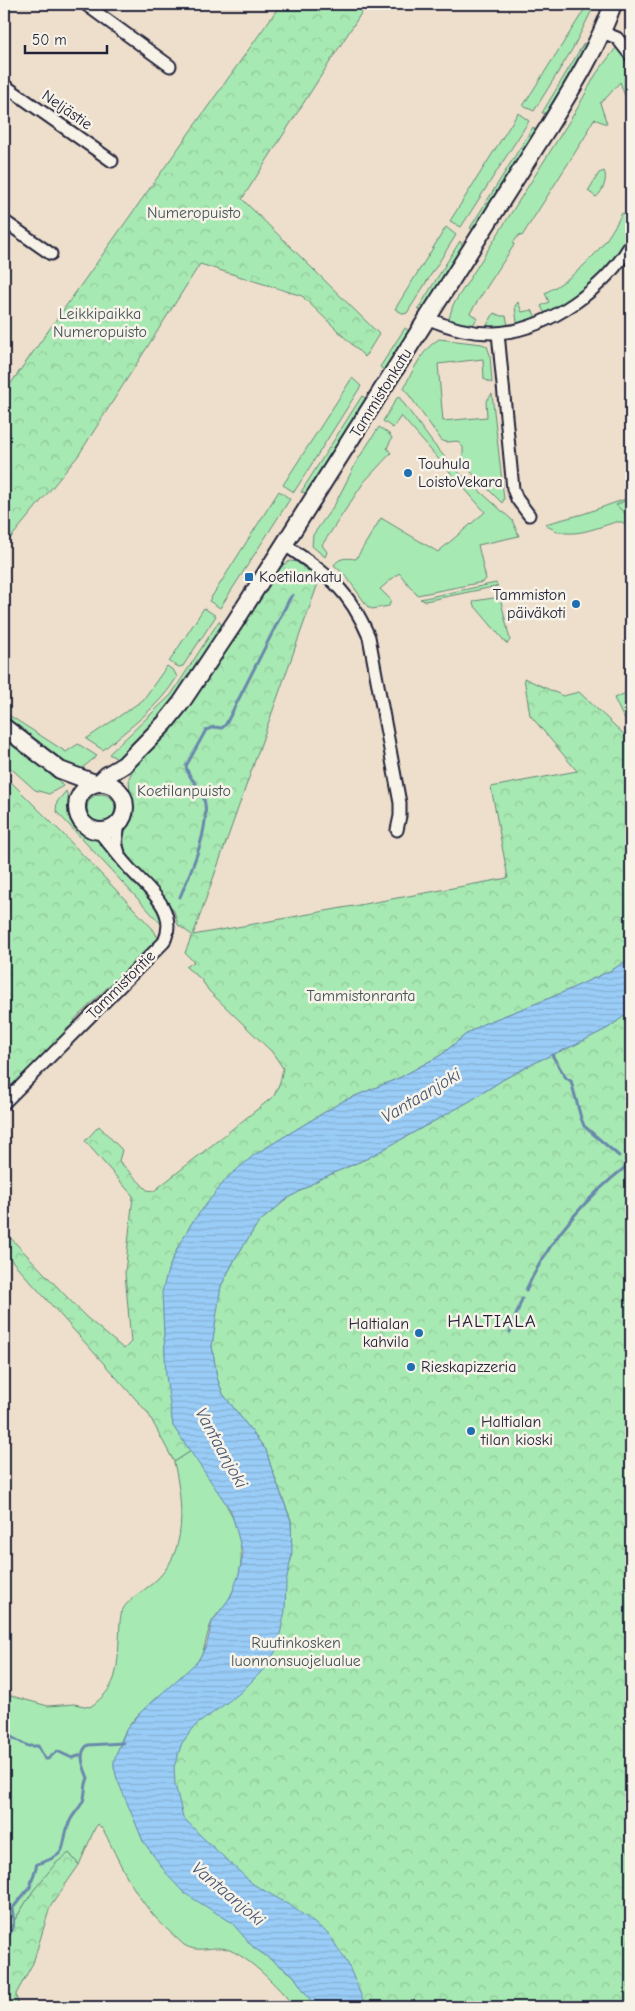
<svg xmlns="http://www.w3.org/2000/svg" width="635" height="2011" font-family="'Comic Neue',sans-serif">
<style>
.green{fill:#a7e9b2;stroke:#648676}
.forest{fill:url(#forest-crowns);stroke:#648676}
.water{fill:url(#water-rules);stroke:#6989ac}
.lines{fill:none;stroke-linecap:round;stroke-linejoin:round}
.stream{stroke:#6989ac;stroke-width:3}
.street-casing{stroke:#22223b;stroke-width:15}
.secondary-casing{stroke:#22223b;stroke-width:20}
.street{stroke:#f7f3e8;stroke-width:11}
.secondary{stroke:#f7f3e8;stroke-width:16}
.poi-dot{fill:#1f6fb2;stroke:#f7f3e8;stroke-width:2}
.labels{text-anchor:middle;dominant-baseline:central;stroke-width:5;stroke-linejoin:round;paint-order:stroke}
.street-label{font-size:16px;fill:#22223b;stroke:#f7f3e8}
.park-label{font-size:16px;fill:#435459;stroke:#f7f3e8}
.poi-label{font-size:16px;fill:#22223b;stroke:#f7f3e8;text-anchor:start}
.water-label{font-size:18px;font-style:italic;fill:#465573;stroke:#f7f3e8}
.quarter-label{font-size:19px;letter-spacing:1px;fill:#22223b;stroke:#f7f3e8}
</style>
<defs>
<pattern id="forest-crowns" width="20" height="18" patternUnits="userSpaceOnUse" patternTransform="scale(1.25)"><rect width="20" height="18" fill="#a7e9b2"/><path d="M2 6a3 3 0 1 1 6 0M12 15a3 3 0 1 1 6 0" fill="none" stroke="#8fc89a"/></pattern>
<pattern id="water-rules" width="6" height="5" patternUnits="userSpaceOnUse" patternTransform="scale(1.25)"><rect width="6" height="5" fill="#99cdf7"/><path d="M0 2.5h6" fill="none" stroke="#84b0d5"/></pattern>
</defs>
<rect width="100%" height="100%" fill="#eddfcb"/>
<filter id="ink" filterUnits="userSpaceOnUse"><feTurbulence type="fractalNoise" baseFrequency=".02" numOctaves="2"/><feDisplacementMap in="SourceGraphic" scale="10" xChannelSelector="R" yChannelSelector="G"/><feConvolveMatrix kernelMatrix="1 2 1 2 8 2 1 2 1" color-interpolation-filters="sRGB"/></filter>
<g filter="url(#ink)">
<g class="green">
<path d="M588 4H595L573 48 534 111 523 106Z"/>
<path d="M584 43 587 45 551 114 542 113Z"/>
<path d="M616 48 631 65V113L620 82 607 97 600 103 607 124 594 119 587 131 588 132 522 236 519 235 513 243 514 245 470 313 477 318 472 327 448 322 453 305 577 109 596 74Z"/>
<path d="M518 113 529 121 461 227 450 221Z"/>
<path d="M533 127 538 135 477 231 470 228Z"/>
<path d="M604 171C608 178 603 192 596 197L588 191 599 173Z"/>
<path d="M622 213 631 217C631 223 633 231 630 236 616 269 576 299 545 314L541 306 549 302 545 293C580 274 604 249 622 213Z"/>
<path d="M446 227 456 235 407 313 404 314 395 309Z"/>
<path d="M460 241 465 250 424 314 418 309Z"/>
<path d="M518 302 522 312 532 310 536 317 517 323 515 306Z"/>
<path d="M494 313 501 316H506L508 325 486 327Z"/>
<path d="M405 328 412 333 385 371 380 367Z"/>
<path d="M439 339 482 344 487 346 490 355 492 383 484 379 483 359 438 364 443 421 487 417 486 401 492 394 504 499 502 503 460 461 463 455V447L457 441 448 442 442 441 404 388C412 372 423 348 439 339Z"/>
<path d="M352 378 361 386 294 492 283 485Z"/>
<path d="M362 396 368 400 309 493 301 492Z"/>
<path d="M399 397 432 442 454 468 512 520 519 536 478 545 486 579 483 582 417 595 399 573 380 589 391 600 389 606 372 609 368 607 346 576 334 565C340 557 346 558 356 559L381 518 438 552 485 512 401 416 393 428 383 421 397 398Z"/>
<path d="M379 427 389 434 392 438 387 448 391 453 364 482 322 545 327 552 325 557 312 546 313 535 335 504 357 461Z"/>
<path d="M279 491 290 499 220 608 209 601Z"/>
<path d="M631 497V529L622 522H616C592 529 566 542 545 524L583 514Z"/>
<path d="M496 583 498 586 425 601 420 599Z"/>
<path d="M500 597 510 640 507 644 473 604 474 601Z"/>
<path d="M204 608 216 616 183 666 179 667 169 662Z"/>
<path d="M219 621 224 629 182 696 119 760 109 754 171 695Z"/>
<path d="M167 666 174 671 177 677C159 707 129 728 103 750L86 739 143 700Z"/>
<path d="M4 712 66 752 78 744 97 756 81 769C64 769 19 729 4 717Z"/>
<path d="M4 736 54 775 63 786 49 794 35 790 4 762Z"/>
<path d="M66 791C70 801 70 814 76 824 83 834 93 834 102 841 111 849 115 861 122 870 136 889 158 902 163 926L56 811 57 802Z"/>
<circle cx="101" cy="808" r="14"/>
<path d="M191 1451C221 1495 260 1540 231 1595 227 1604 219 1611 213 1620 206 1631 207 1649 197 1662 174 1692 130 1707 119 1747 118 1754 114 1758 114 1765L143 1841 208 1907 232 1922 253 1947 293 1975 313 2003 306 2007H294C282 1990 242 1949 221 1948 208 1947 197 1953 184 1945 179 1941 175 1936 170 1932 137 1902 123 1870 104 1831L98 1824 95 1828 79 1865 69 1853 33 1891 4 1937V1694L48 1706 74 1704 90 1707C117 1688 117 1673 119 1641 120 1631 119 1621 122 1611 128 1598 143 1592 153 1583 189 1553 183 1503 174 1462Z"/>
</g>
<g class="forest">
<path d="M281 4H367L242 199 379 334 365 357 302 296 200 264 78 456 4 546V393Z"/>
<path d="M631 498V519L616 505Z"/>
<path d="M290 561 298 562 321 575 193 935 508 878 491 787 577 771 530 715 524 678 563 696 579 692 631 741V958L612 970 555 996 483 1024 465 1035 441 1055 399 1078 343 1101 254 1155 193 1221 179 1245 168 1270 163 1309 165 1352 173 1426 191 1451 174 1462 148 1413 4 1252V1231L86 1317 124 1349 131 1342 125 1273 133 1196 85 1141 99 1126 122 1150 119 1161 147 1190 154 1191 274 1096 280 1082 283 1068 272 1052 209 991 201 979 186 967 194 962 185 953 192 935 178 925 174 911 168 903 133 865 125 851 123 834 131 813 129 778 137 761 179 720 251 610 281 566Z"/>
<path d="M631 691V725L623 717 614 698Z"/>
<path d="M4 775 63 834 153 929 158 938 74 1020 80 1030 4 1108Z"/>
<path d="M631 1011V2007H346L148 1784 291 1560V1520L271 1467 266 1450 223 1394 217 1378 212 1346 216 1311 221 1286 235 1259 258 1223 287 1199 320 1179 368 1158 470 1101 504 1079 540 1060 575 1045 608 1028Z"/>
<path d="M69 1853 79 1865 50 1907 33 1963 16 1994 18 2007H4V1937L33 1891 56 1863Z"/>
</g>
<path class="water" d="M631 958V1011L608 1028 575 1045 540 1060 504 1079 470 1101 368 1158 320 1179 287 1199 258 1223 235 1259 221 1286 212 1346 217 1378 223 1394 266 1450 271 1467 291 1521 292 1554 286 1583 285 1611 277 1649 266 1667 240 1693 195 1726 182 1743 174 1767 175 1784 183 1817 200 1835 253 1884 291 1906 328 1933 348 1964 366 2007H315L293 1975 253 1947 231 1922 184 1893 169 1877 143 1841 117 1779 114 1767V1760L126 1730 141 1712 198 1661 207 1644 212 1622 231 1596 239 1574 243 1554 231 1511 173 1426 166 1376 162 1292 168 1270 179 1245 193 1221 227 1178 254 1155 343 1101 399 1078 441 1055 465 1035 483 1024 555 996 612 970Z"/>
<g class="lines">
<g class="stream">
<path d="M180 897C191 871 213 823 203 796 199 785 187 777 186 766L206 730 214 727 222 728 226 724 290 598 293 595"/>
<path d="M552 1055 566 1078 571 1081 581 1118 584 1126 619 1156"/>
<path d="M526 1290C549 1240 584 1199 628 1165"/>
<path d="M510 1332 522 1299"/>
<path d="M4 1731 13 1738 28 1746H38L45 1759H48L57 1751 72 1758 82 1755"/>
<path d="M4 1942C15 1928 15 1926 12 1909L30 1887 37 1864C73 1853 58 1848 70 1821 73 1814 80 1808 83 1801 86 1794 84 1786 88 1778 84 1768 77 1753 88 1745L123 1743"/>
</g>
<g class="street-casing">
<g id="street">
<path d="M85 4 170 66"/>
<path d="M602 32 617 38 631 56"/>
<path d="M4 85 112 161"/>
<path d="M4 221 51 254"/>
<path d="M427 318C449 328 474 334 498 333 550 329 606 287 631 244"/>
<path d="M498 333 513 489 517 499 529 515"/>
<path d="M285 545C326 573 349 589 369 637L400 803V816L397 830"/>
<path d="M119 853 116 843 119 824"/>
<path d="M4 1103 164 942C179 910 148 889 129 868 118 856 109 843 99 832"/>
</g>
</g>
<g class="secondary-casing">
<g id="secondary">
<path d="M4 727 60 770 95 783"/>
<circle cx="101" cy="807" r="24"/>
<path d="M99 783 107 775 124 765 165 723 181 703 235 622 549 126C573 87 598 47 613 4"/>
</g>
</g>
<use href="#street" class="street"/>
<use href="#secondary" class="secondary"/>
</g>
</g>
<g class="poi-dot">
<circle cx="408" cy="473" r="5"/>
<rect x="244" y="572" width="10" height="10" rx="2.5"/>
<circle cx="576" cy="604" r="5"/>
<circle cx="419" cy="1333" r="5"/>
<circle cx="411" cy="1367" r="5"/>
<circle cx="471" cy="1431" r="5"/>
</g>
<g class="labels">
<g class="street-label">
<text transform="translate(67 110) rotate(35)">Neljästie</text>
<text transform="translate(381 393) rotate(-58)">Tammistonkatu</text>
<text transform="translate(121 985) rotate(-45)">Tammistontie</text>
</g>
<g class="park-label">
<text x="194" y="213">Numeropuisto</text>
<text x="100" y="314">Leikkipaikka<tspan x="100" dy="18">Numeropuisto</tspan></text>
<text x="184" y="791">Koetilanpuisto</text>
<text x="361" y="996">Tammistonranta</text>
<text x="296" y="1643">Ruutinkosken<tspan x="296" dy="18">luonnonsuojelualue</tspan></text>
</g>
<g class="poi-label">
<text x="418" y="464">Touhula<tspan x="418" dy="18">LoistoVekara</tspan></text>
<text x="259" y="577">Koetilankatu</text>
<text x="566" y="595" text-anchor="end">Tammiston<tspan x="566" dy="18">päiväkoti</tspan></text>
<text x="409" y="1324" text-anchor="end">Haltialan<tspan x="409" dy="18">kahvila</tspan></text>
<text x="421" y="1367">Rieskapizzeria</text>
<text x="481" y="1422">Haltialan<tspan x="481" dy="18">tilan kioski</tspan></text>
</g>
<g class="water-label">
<text transform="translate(421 1096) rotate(-31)">Vantaanjoki</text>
<text transform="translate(221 1448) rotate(61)">Vantaanjoki</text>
<text transform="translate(228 1894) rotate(40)">Vantaanjoki</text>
</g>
<g class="quarter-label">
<text x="492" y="1321">HALTIALA</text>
</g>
</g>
<rect width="635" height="2011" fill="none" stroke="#f7f3e8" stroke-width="20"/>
<rect x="10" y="10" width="615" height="1991" fill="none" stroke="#22223b" stroke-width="2" filter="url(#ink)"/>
<path d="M25 45v8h82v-8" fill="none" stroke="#22223b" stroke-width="2.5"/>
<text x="32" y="45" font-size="15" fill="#22223b" stroke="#f7f3e8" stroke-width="4" paint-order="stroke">50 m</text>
</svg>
